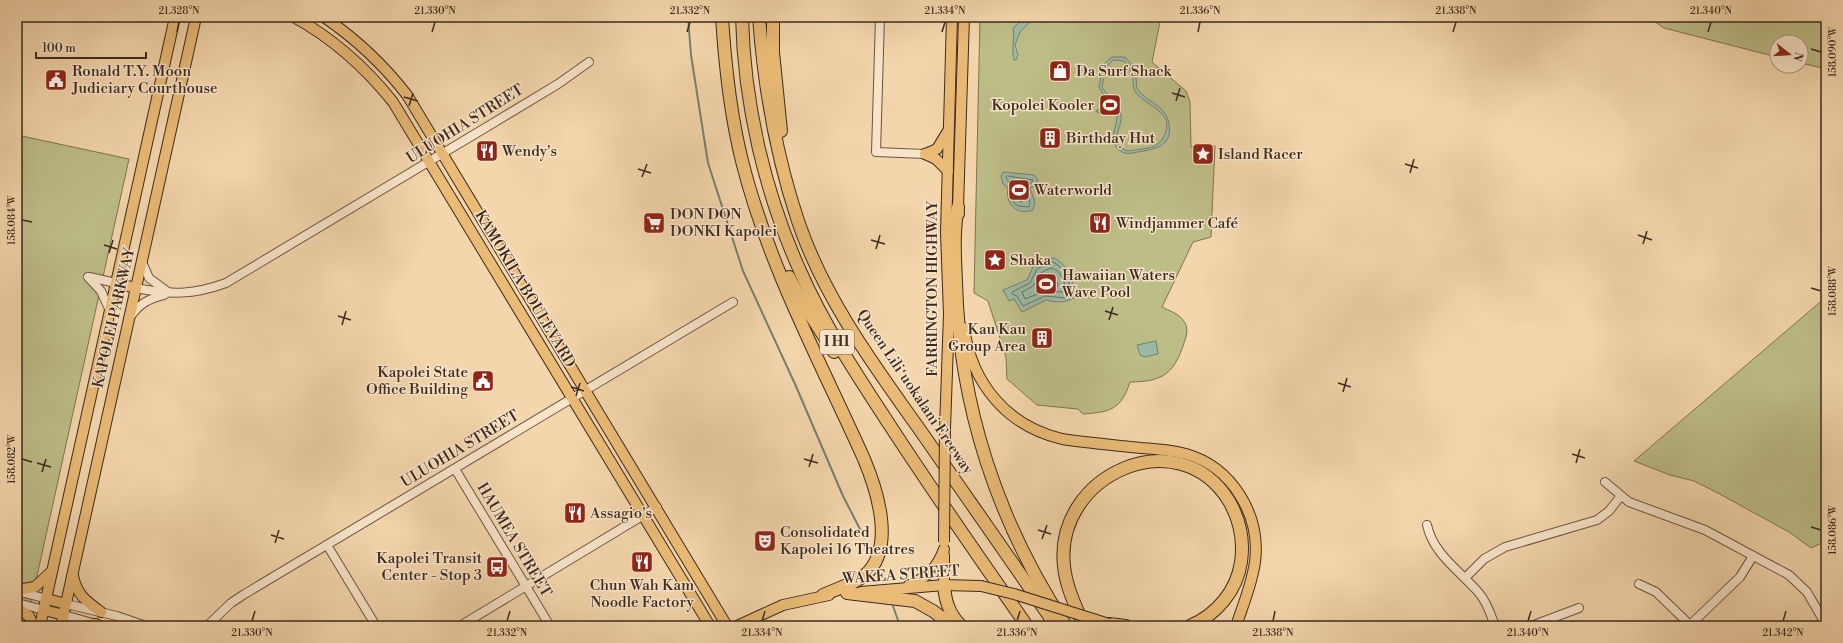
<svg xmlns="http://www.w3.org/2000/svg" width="1843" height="643" font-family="'Libre Bodoni',serif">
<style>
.green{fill:#bdbd88;stroke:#7d7454}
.water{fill:#9cb9a5;stroke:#76806f;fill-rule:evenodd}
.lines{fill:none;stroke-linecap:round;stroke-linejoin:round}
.shore{stroke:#6c7262;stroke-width:1}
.stream{stroke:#76806f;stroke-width:2}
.minor-casing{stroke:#6b5542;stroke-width:10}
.major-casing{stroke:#3d2a1f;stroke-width:12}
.highway-casing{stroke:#3d2a1f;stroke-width:14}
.minor{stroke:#f8e4c9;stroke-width:8}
.major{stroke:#eabb76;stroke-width:10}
.highway{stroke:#eabb76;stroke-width:12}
.major-bridge-casing{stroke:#3d2a1f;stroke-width:12;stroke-linecap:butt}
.major-bridge{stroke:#eabb76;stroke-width:10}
.ticks{fill:none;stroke:#3d2a1f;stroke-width:1.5}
.labels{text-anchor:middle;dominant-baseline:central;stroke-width:3;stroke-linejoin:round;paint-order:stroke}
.shield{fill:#f8e4c9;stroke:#756252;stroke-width:1}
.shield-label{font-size:14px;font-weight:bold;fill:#3d2a1f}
.poi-label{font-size:15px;fill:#3d2a1f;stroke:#f8e4c9;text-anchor:start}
.street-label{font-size:15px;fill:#3d2a1f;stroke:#f8e4c9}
.neatline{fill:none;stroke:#3d2a1f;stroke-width:1.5}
.ticks-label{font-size:10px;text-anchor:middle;fill:#3d2a1f}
</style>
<rect width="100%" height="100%" fill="#f4d6ac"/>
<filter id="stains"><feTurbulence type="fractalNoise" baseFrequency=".005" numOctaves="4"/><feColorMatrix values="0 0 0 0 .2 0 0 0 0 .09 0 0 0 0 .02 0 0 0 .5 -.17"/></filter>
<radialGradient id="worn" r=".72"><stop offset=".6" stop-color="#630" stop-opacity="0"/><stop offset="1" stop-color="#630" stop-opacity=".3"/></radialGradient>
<g class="green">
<path d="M980 17H1161L1152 62 1186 91 1190 102 1191 147 1215 146 1211 237 1193 242 1162 307C1169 311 1178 313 1183 320 1189 327 1187 335 1184 343 1174 374 1162 382 1130 382 1121 410 1110 412 1083 414L1078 409 1037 405 1007 379 1006 357 988 301 974 293Z"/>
<path d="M1648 17H1826V69L1801 63V42H1777V57L1664 28Z"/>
<path d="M17 135 129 159 26 626H17Z"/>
<path d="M1826 297V450L1823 453 1824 542 1811 548 1789 532 1716 492 1694 481 1670 475 1634 461Z"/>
</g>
<g class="water">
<path d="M1022 17H1029L1028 24 1020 32 1015 45 1018 55 1016 60H1014C1011 49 1015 39 1013 28L1019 23Z"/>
<path d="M1112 57H1125C1131 64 1135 70 1136 79 1137 82 1136 86 1137 88 1146 103 1166 104 1169 124 1173 147 1154 149 1138 152 1130 154 1122 155 1116 147 1109 137 1118 125 1117 115L1112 111 1101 114 1096 111 1104 107 1107 101 1099 87 1103 65ZM1113 60 1124 61C1128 67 1132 72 1133 80 1133 82 1133 86 1134 89 1141 106 1179 110 1163 138 1159 145 1151 148 1143 149 1135 149 1127 154 1120 147 1111 137 1123 126 1121 115 1119 105 1107 95 1102 87L1106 67Z"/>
<path d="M1003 172 1034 175 1038 180 1035 186 1030 188 1035 202 1033 210C1017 216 1005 204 1008 188L1003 184 1001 176Z"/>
<path d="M1054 258C1070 267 1073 279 1075 297 1066 303 1057 303 1046 300L1022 312 1014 299 1009 301 1003 290 1027 280 1033 267 1048 259Z"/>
<path d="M1156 341 1158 354 1145 357 1140 355 1137 345Z"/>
</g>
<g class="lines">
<g class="shore">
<path d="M1008 176 1033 180 1032 182 1026 188 1030 203 1029 207 1018 206 1014 203 1012 186 1006 178Z"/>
<path d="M1019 183 1021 185 1023 200 1021 202 1018 200 1017 185Z"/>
<path d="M1053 262C1066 269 1071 281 1070 295L1066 298 1045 296 1023 306 1017 296 1012 294V292L1030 283 1037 269Z"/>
<path d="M1051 268C1061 270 1066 282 1065 292L1045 291 1025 299 1022 292 1033 286 1041 273Z"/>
<path d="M1052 274 1058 284 1057 287 1044 284 1046 277Z"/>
</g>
<g class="stream">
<path d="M688 17 691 55 708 163 743 271 795 384 843 496 862 533"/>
<path d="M893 606 900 626"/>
</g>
<g class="minor-casing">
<g id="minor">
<path d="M880 17 876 152 925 154"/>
<path d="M142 262 149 278 168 292"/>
<path d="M88 277 101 291 110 311"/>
<path d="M89 277 116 283"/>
<path d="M136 288C170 295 193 295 226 283L490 125 558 84 589 62"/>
<path d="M131 316C140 303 149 299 164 295"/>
<path d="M455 469 550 626"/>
<path d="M1605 482 1629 502 1705 530 1789 575 1807 592 1826 625"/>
<path d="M1427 525C1433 554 1461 572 1479 593 1487 602 1491 615 1495 626"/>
<path d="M327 545 376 626"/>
<path d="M1465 578 1484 559 1505 547 1597 520 1609 511 1620 497"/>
<path d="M1639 584 1656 592 1690 625"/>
<path d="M17 591 47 599"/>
<path d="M17 603 44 610"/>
<path d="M66 604 117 616 146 626"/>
<path d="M64 615 103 626"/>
<path d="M207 626 231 603 243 595 733 302"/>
<path d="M460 626 657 507"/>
<path d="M1531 626 1579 608"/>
<path d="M1689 626 1740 577 1753 556"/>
</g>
</g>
<g class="major-casing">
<g id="major">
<path d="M294 17C334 39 365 67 393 102L710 626"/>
<path d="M324 17C356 39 383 64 407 95L727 626"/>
<path d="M925 154 937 149 948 131"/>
<path d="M925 154 936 159 948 171"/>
<path d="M959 214 958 207 964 17"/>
<path d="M116 283 136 288"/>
<path d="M964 328C972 384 1007 426 1062 439 1088 443 1114 445 1141 448 1156 449 1171 450 1186 454 1232 467 1261 515 1255 562 1252 584 1243 605 1236 626"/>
<path d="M945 429 949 314 946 232 952 17"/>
<path d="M944 555V585"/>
<path d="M73 576C77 595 86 601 101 612"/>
<path d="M909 585C928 577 937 568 944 549"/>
<path d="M17 590 35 587 52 571"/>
<path d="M861 592 944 585 981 586"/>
<path d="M47 599 66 604"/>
<path d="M17 608 29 616 33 626"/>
<path d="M44 610 64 615"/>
<path d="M40 626 175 17"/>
<path d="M61 626 196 17"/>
<path d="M76 626 96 624"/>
<path d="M737 626 783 605 829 595"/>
</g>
</g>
<g class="highway-casing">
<g id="highway">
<path d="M722 17C725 65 730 113 742 161 768 265 820 361 864 459 877 490 896 548 865 575 854 584 836 589 823 595"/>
<path d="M742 17C744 104 765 194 801 273 825 327 857 375 889 424 934 493 980 559 1027 626"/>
<path d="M759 17C764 86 776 155 798 221 824 298 873 364 920 430 965 495 1011 560 1056 626"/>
<path d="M773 17V52L781 131"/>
<path d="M958 207C953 231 955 258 956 282 959 406 998 523 1066 626"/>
<path d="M789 277 801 300 834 352"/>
<path d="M944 585C945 601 949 614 961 626"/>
<path d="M847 593 915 601 933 611 953 626"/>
<path d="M1109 624 1126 626"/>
<path d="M1084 626C1076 607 1066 587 1064 566 1054 475 1178 419 1229 501 1240 520 1244 541 1241 562 1237 591 1216 615 1190 626"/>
</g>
</g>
<use href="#minor" class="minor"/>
<use href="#major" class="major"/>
<use href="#highway" class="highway"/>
<g class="major-bridge-casing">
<g id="major-bridge">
<path d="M944 542 945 429"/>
<path d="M981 586 1014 594 1109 624"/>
</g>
</g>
<use href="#major-bridge" class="major-bridge"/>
</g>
<path class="ticks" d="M177 32 179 22M432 32 435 22M687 32 690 22M942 32 945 22M1198 32 1200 22M1453 32 1456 22M1708 32 1711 22M1811 49 1821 52M1172 93 1185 97M404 97 418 101M1176 101 1180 88M409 106 413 93M1405 164 1418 168M638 169 651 173M1410 173 1414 159M642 177 647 164M22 220 32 222M1638 235 1652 240M871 240 885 244M1643 244 1647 231M104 245 117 249M876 249 880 235M109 253 113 240M1811 288 1821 291M1105 311 1118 315M338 316 351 320M1109 320 1113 307M342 325 346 311M1338 383 1351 387M571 387 584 391M1343 392 1347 378M576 396 580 383M1572 454 1585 458M22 459 32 462M804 459 818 463M37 463 51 467M1576 463 1580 449M809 467 813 454M42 472 46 459M1811 527 1821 530M1038 530 1051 534M271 535 284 539M1042 539 1047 525M275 543 279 530M252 621 255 611M507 621 510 611M762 621 765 611M1017 621 1020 611M1273 621 1275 611M1528 621 1531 611M1783 621 1786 611"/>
<defs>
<g id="shop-square" transform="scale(1.15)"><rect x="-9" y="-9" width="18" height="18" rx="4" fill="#8f2418" stroke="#f8e4c9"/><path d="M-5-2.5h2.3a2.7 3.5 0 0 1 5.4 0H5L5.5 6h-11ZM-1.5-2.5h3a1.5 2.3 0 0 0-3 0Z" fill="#fff"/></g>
<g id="civic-square" transform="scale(1.15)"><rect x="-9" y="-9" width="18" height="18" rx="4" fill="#8f2418" stroke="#f8e4c9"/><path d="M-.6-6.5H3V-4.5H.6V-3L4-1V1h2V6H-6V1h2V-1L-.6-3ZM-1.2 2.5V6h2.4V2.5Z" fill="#fff"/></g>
<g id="stadium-square" transform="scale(1.15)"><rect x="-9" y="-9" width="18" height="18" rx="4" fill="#8f2418" stroke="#f8e4c9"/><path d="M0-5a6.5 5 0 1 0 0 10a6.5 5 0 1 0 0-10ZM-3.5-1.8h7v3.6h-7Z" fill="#fff"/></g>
<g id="building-square" transform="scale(1.15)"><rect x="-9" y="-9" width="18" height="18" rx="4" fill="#8f2418" stroke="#f8e4c9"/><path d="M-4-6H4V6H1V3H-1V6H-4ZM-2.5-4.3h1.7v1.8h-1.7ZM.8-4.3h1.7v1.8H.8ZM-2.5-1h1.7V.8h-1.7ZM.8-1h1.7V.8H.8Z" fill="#fff"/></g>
<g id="restaurant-square" transform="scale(1.15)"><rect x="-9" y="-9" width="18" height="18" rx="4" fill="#8f2418" stroke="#f8e4c9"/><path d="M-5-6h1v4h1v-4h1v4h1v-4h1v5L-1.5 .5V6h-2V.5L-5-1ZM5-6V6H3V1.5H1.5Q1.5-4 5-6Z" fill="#fff"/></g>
<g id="sight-square" transform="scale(1.15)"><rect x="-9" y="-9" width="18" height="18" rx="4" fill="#8f2418" stroke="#f8e4c9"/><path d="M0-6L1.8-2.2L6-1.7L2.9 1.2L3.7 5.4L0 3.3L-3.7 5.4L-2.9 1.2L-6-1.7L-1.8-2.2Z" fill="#fff"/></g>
<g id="supermarket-square" transform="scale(1.15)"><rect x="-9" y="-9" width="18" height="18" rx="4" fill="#8f2418" stroke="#f8e4c9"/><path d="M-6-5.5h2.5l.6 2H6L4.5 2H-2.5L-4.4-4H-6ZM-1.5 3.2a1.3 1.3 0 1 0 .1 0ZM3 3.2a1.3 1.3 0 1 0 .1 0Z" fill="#fff"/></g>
<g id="theatre-square" transform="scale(1.15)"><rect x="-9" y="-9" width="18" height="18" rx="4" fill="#8f2418" stroke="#f8e4c9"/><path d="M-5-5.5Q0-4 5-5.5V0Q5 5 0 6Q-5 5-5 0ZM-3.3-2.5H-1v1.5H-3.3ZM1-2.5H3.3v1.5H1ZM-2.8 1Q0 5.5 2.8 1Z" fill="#fff"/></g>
<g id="bus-square" transform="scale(1.15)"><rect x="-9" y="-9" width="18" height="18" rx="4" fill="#8f2418" stroke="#f8e4c9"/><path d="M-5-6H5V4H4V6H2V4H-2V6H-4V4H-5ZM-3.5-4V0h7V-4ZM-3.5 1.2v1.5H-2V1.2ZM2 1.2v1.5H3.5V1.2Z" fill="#fff"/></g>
</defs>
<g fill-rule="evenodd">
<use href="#shop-square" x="1060" y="71"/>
<use href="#civic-square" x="56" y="80"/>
<use href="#stadium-square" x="1110" y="105"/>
<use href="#building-square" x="1050" y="138"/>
<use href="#restaurant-square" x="487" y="151"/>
<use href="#sight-square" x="1203" y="154"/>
<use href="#stadium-square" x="1019" y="190"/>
<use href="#supermarket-square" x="654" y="223"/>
<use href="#restaurant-square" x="1100" y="223"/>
<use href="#sight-square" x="995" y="260"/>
<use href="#stadium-square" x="1046" y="284"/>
<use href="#building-square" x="1042" y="338"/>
<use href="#civic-square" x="483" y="381"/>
<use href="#restaurant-square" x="575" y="513"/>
<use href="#theatre-square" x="765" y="541"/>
<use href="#restaurant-square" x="642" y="562"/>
<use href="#bus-square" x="497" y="567"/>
</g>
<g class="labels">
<rect class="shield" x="820" y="330" width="34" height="24" rx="3"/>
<g class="shield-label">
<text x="837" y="342">I H1</text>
</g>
<g class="poi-label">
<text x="72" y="71">Ronald T.Y. Moon<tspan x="72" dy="17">Judiciary Courthouse</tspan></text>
<text x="1076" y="71">Da Surf Shack</text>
<text x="1094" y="105" text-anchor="end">Kopolei Kooler</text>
<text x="1066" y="138">Birthday Hut</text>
<text x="502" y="151">Wendy's</text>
<text x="1218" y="154">Island Racer</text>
<text x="1034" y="190">Waterworld</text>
<text x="670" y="214">DON DON<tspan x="670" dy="17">DONKI Kapolei</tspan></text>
<text x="1116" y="223">Windjammer Café</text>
<text x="1010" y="260">Shaka</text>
<text x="1062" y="275">Hawaiian Waters<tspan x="1062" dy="17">Wave Pool</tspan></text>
<text x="1026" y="329" text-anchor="end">Kau Kau<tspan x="1026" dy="17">Group Area</tspan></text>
<text x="468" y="372" text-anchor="end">Kapolei State<tspan x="468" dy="17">Office Building</tspan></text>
<text x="590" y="513">Assagio's</text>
<text x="780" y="532">Consolidated<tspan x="780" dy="17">Kapolei 16 Theatres</tspan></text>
<text x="482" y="558" text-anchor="end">Kapolei Transit<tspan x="482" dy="17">Center - Stop 3</tspan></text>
<text x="642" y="585" text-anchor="middle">Chun Wah Kam<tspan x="642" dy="17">Noodle Factory</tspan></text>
</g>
<g class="street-label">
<text transform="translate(465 124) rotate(-32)">ULUOHIA STREET</text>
<text transform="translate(525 289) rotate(59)">KAMOKILA BOULEVARD</text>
<text transform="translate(932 289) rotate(-90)">FARRINGTON HIGHWAY</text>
<text transform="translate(114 318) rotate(-77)">KAPOLEI PARKWAY</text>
<text transform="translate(915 392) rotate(56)">Queen Liliʻuokalani Freeway</text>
<text transform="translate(460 449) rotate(-31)">ULUOHIA STREET</text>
<text transform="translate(514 540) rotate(59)">HAUMEA STREET</text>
<text transform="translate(901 575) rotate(-4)">WAKEA STREET</text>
</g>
</g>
<rect width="1843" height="643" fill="none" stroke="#f4d6ac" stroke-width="44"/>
<g transform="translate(1789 54) rotate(107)"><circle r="19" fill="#f8e4c9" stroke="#ad9a85"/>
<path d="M0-3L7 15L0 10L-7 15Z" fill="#8f2418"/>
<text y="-6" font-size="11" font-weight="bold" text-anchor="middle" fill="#3d2a1f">N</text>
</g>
<path d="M36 52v6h110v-6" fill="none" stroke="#3d2a1f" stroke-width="2"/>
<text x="42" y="52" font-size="12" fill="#3d2a1f" stroke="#f8e4c9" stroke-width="3" paint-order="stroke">100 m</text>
<rect x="22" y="22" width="1799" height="599" class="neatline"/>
<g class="ticks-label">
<text x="179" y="14">21.328°N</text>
<text x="435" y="14">21.330°N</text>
<text x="690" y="14">21.332°N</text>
<text x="945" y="14">21.334°N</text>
<text x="1200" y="14">21.336°N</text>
<text x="1456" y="14">21.338°N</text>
<text x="1711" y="14">21.340°N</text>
<text transform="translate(1832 52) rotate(-90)" y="4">158.090°W</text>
<text transform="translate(11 220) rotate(-90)" y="4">158.084°W</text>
<text transform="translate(1832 291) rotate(-90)" y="4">158.088°W</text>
<text transform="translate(11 459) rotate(-90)" y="4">158.082°W</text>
<text transform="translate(1832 530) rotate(-90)" y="4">158.086°W</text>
<text x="252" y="636">21.330°N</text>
<text x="507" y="636">21.332°N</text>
<text x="762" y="636">21.334°N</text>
<text x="1017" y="636">21.336°N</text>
<text x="1273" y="636">21.338°N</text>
<text x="1528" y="636">21.340°N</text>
<text x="1783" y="636">21.342°N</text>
</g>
<rect width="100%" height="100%" filter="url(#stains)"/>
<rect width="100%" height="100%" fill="url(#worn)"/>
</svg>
